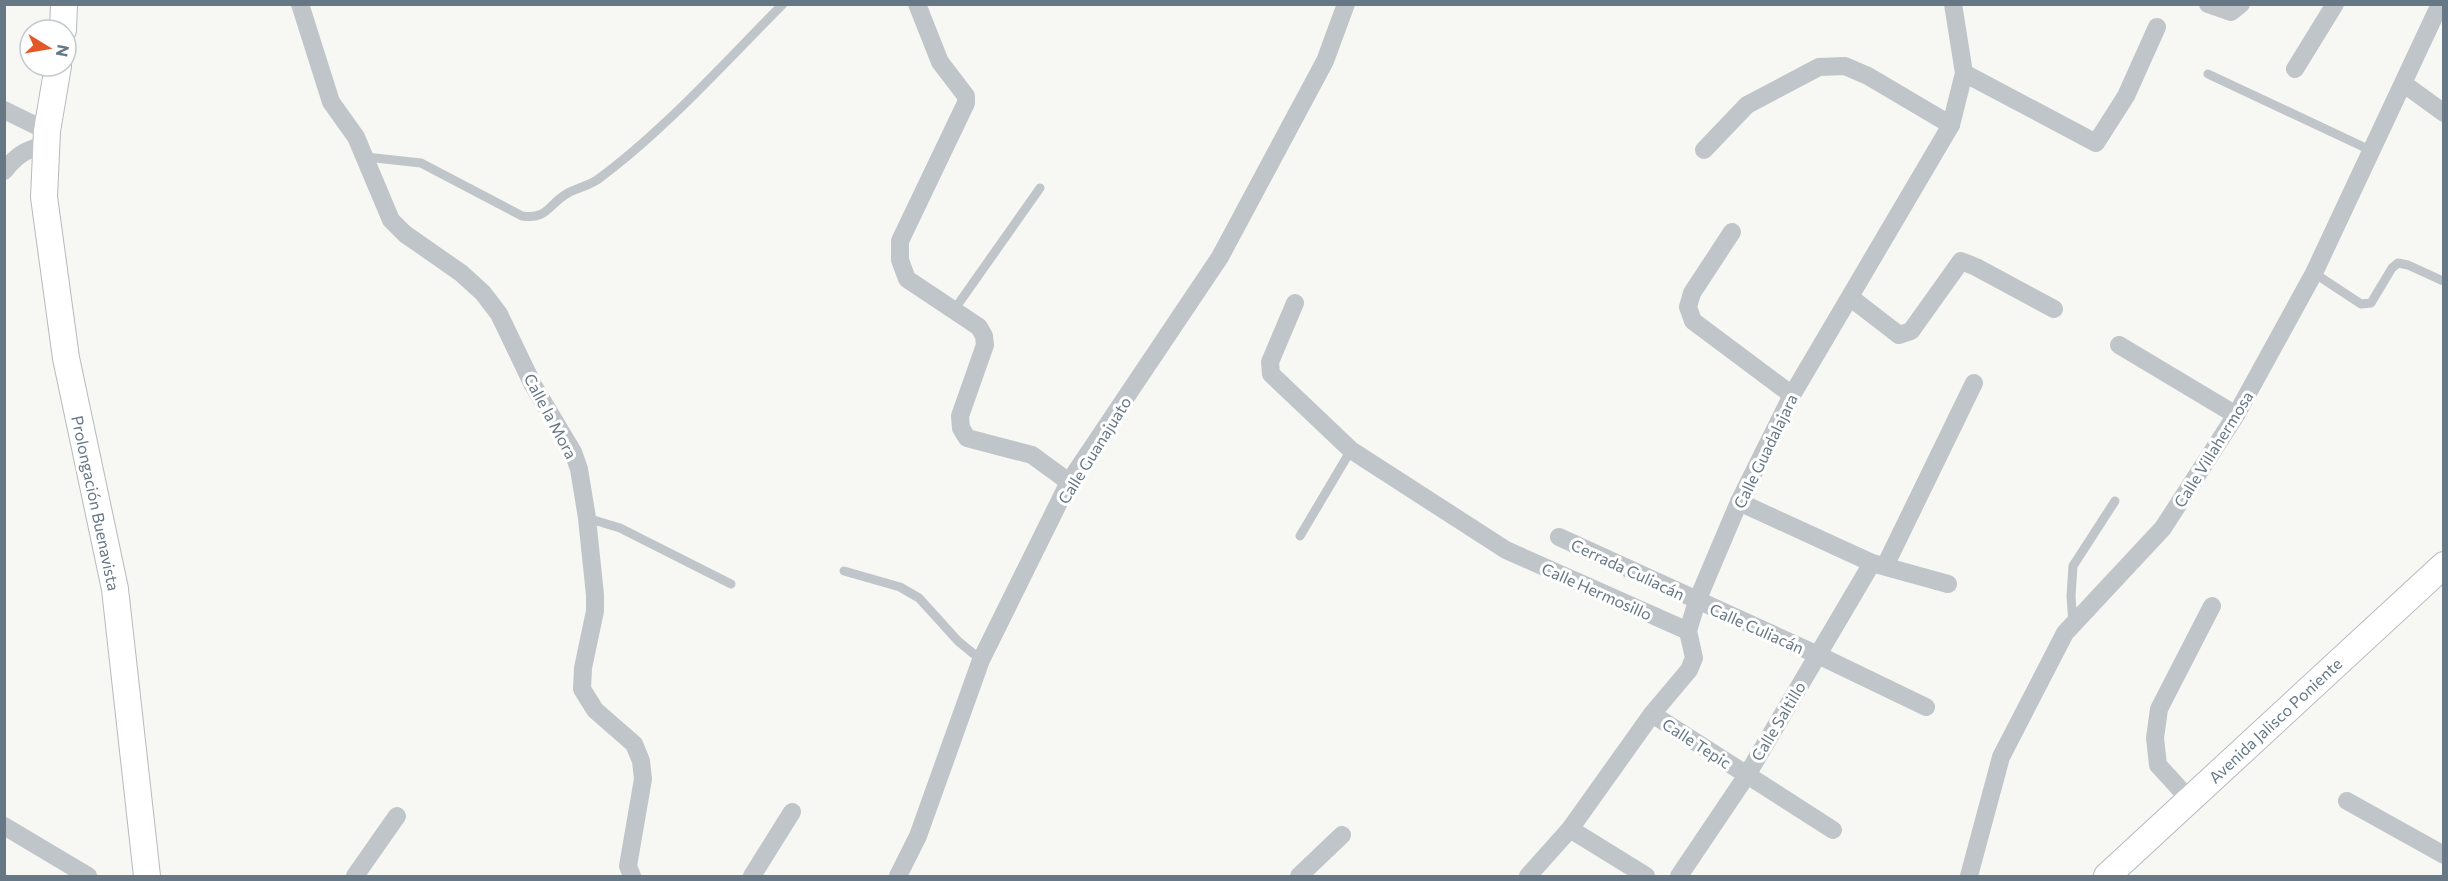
<svg xmlns="http://www.w3.org/2000/svg" width="2448" height="881" font-family="Commissioner,sans-serif">
<style>
.lines{fill:none;stroke-linecap:round;stroke-linejoin:round}
.secondary-casing{stroke:#b5babf;stroke-width:28}
.lane{stroke:#c0c5c9;stroke-width:9}
.street{stroke:#c0c5c9;stroke-width:18}
.secondary{stroke:#fff;stroke-width:26}
.labels{text-anchor:middle;dominant-baseline:central;stroke-width:6;stroke-linejoin:round;paint-order:stroke}
.street-label{font-size:16px;fill:#667786;stroke:#fff}
</style>
<rect width="100%" height="100%" fill="#f7f7f4"/>
<g class="lines">
<g class="secondary-casing">
<g id="secondary">
<path d="M63 30 64 4"/>
<path d="M58 66 47 131 44 197 66 358 115 589 147 876"/>
<path d="M2107 876 2444 565"/>
</g>
</g>
<g class="lane">
<path d="M2208 74 2370 150"/>
<path d="M366 157 421 163 522 216C548 220 548 204 568 193 577 188 588 186 597 180 663 132 725 62 783 4"/>
<path d="M2314 273 2361 304 2371 303 2392 268 2398 263 2408 265 2443 281"/>
<path d="M954 310 1040 188"/>
<path d="M587 518 620 528 731 584"/>
<path d="M1300 536 1351 450"/>
<path d="M844 571 900 587 919 598 958 641 981 660"/>
<path d="M2073 624 2071 596 2073 566 2115 501"/>
</g>
<g class="street">
<path d="M300 4 331 102 356 137 391 220 405 234 461 273 483 293 499 314 533 385 573 452 579 469 587 518 595 595V611L583 668 582 689 595 710 634 744 641 761 643 779 628 866 632 876"/>
<path d="M917 4 940 62 966 96V103L900 241V260L907 279 979 327 984 336 985 345 960 416 961 428 967 438 1032 455 1069 482"/>
<path d="M2208 4 2231 12 2241 4"/>
<path d="M2295 69 2335 4"/>
<path d="M1964 73 2096 143 2126 96 2157 27"/>
<path d="M2404 84 2444 113"/>
<path d="M4 110 47 131"/>
<path d="M1704 150 1747 105 1819 67 1845 66 1868 76 1951 125"/>
<path d="M4 171C17 155 26 149 46 145"/>
<path d="M1732 232 1692 293 1688 307 1693 321 1792 395"/>
<path d="M1851 298 1899 335 1911 331 1961 261 1976 267 2054 309"/>
<path d="M1295 303 1270 362 1271 374 1351 450 1506 550 1688 631"/>
<path d="M2119 345 2236 415"/>
<path d="M1739 502 1872 563 1948 584"/>
<path d="M1559 537 1818 655 1926 707"/>
<path d="M1885 566 1974 383"/>
<path d="M1652 714 1833 830"/>
<path d="M2189 799 2158 765 2155 738 2159 709 2212 606"/>
<path d="M2347 801 2444 855"/>
<path d="M4 826 88 876"/>
<path d="M1570 829 1646 876"/>
<path d="M355 876 397 816"/>
<path d="M752 876 792 812"/>
<path d="M898 876 918 836 981 660 1069 482 1220 257 1325 61 1346 4"/>
<path d="M1299 876 1342 835"/>
<path d="M1528 876 1570 829 1652 714 1689 670 1694 658 1688 631 1697 601 1739 502 1792 395 1951 125 1964 73 1953 4"/>
<path d="M1679 876 1747 775 1872 563"/>
<path d="M1969 876 2001 757 2065 633 2163 528 2236 415 2314 273 2440 4"/>
</g>
<use href="#secondary" class="secondary"/>
</g>
<g class="labels">
<g class="street-label">
<text transform="translate(551 416) rotate(62)">Calle la Mora</text>
<text transform="translate(2213 449) rotate(-58)">Calle Villahermosa</text>
<text transform="translate(1094 450) rotate(-58)">Calle Guanajuato</text>
<text transform="translate(1765 451) rotate(-64)">Calle Guadalajara</text>
<text transform="translate(96 503) rotate(78)">Prolongación Buenavista</text>
<text transform="translate(1628 569) rotate(25)">Cerrada Culiacán</text>
<text transform="translate(1597 591) rotate(24)">Calle Hermosillo</text>
<text transform="translate(1757 628) rotate(24)">Calle Culiacán</text>
<text transform="translate(2275 720) rotate(-43)">Avenida Jalisco Poniente</text>
<text transform="translate(1778 721) rotate(-59)">Calle Saltillo</text>
<text transform="translate(1697 743) rotate(33)">Calle Tepic</text>
</g>
</g>
<rect width="2448" height="881" fill="none" stroke="#667786" stroke-width="12"/>
<g transform="translate(48 48) rotate(101)"><circle r="28" fill="#ffffff" stroke="#c2c9cf" stroke-width="1.5"/>
<path d="M0-4.5L10 22L0 15L-10 22Z" fill="#e45728"/>
<text y="-9" font-size="16" font-weight="bold" text-anchor="middle" fill="#667786">N</text>
</g>
</svg>
